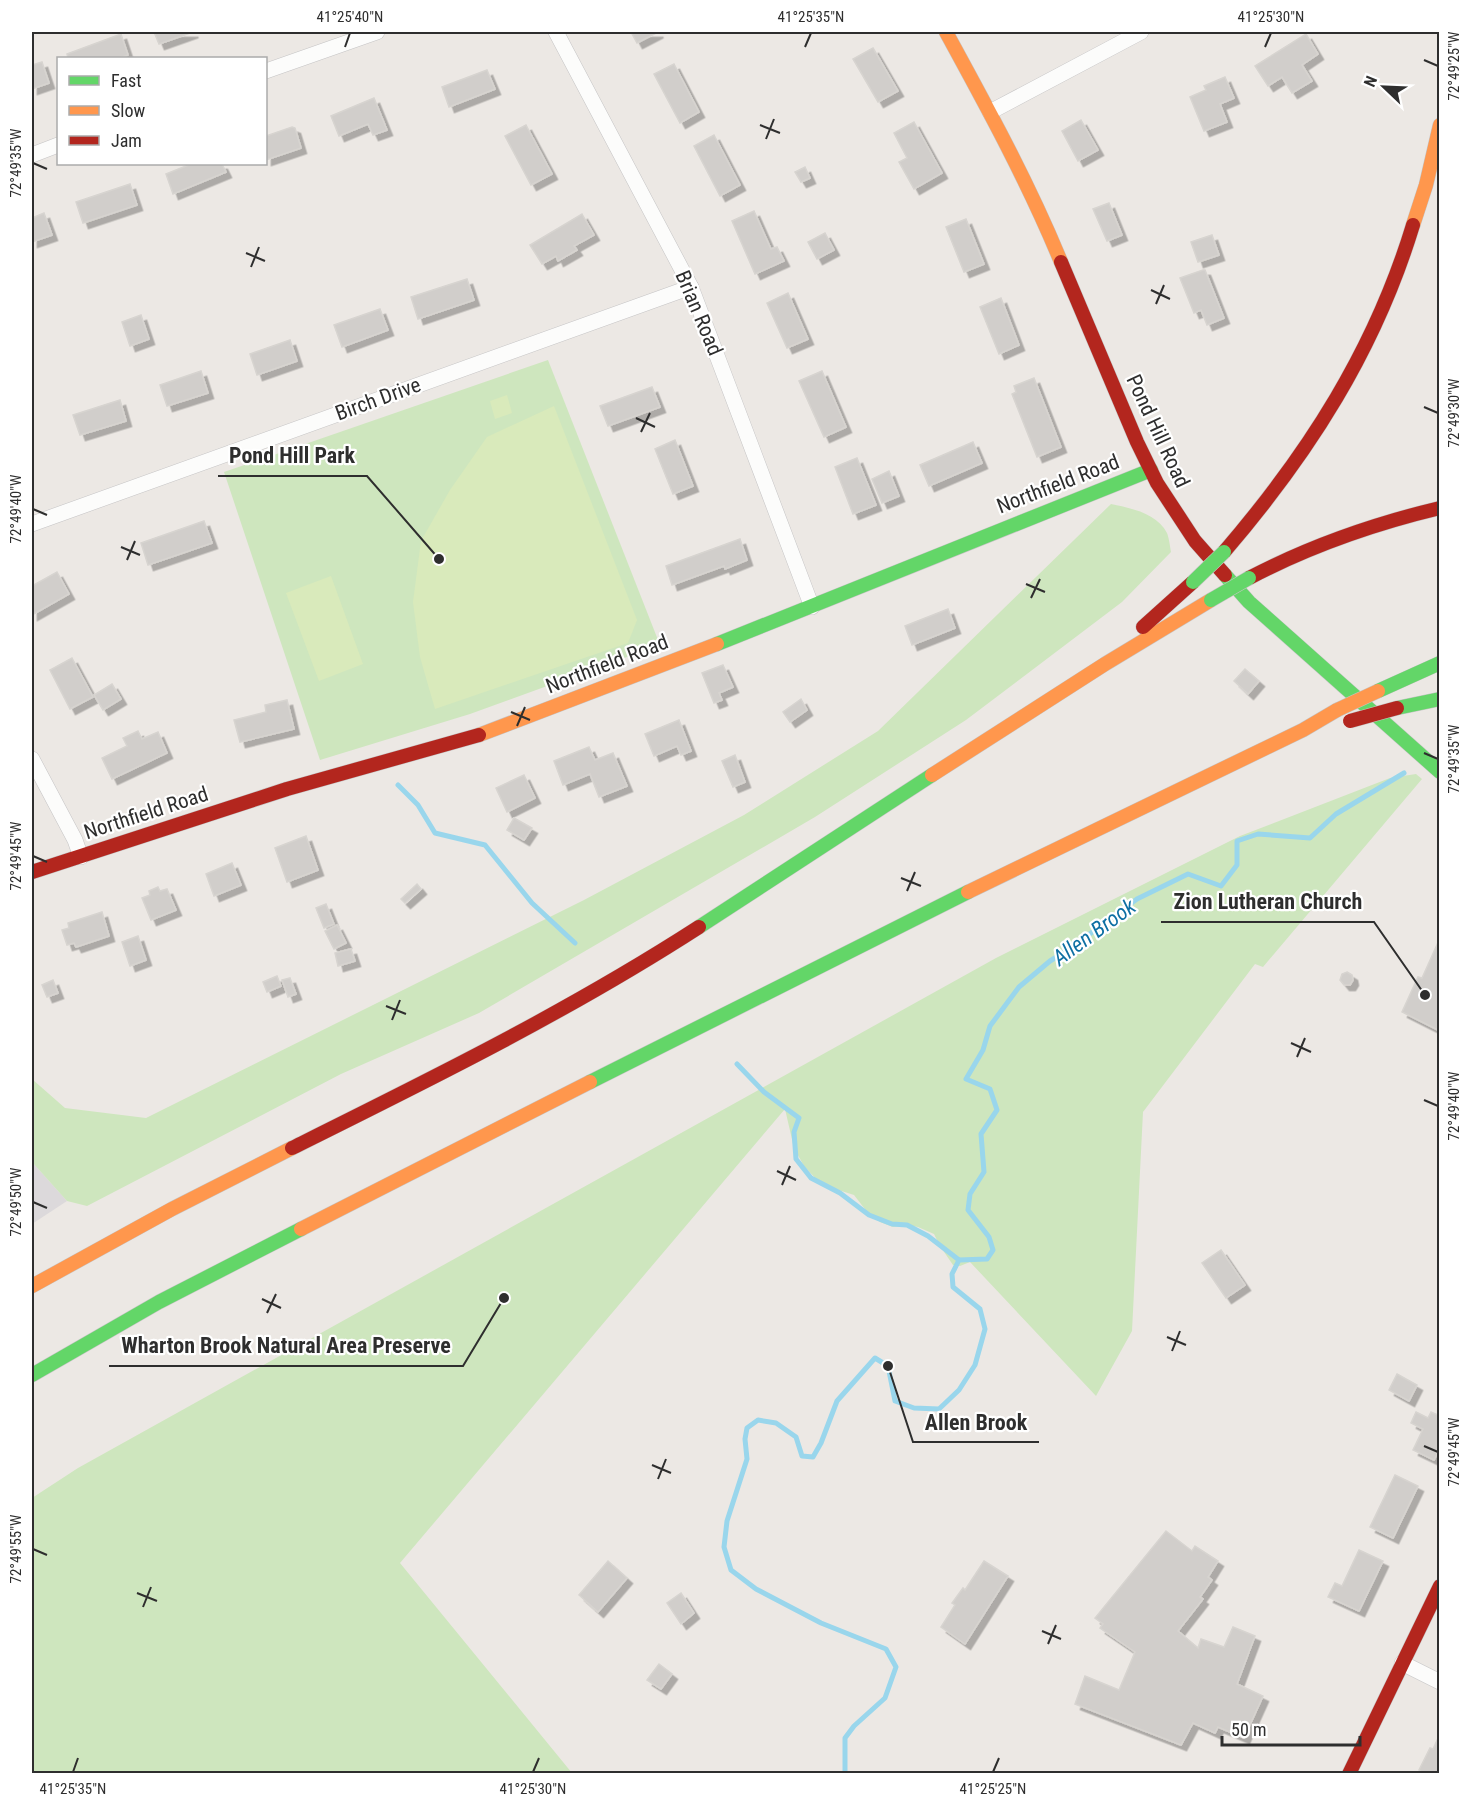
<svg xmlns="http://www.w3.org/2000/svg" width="1471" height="1805" font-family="'Roboto Condensed',sans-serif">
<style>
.industrial{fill:#dcd9db}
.green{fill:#cee6be}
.pitch{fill:#d9eabb}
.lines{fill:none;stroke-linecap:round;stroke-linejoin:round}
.stream{stroke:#99d6ec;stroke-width:5}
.building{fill:#d1cecb;stroke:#d7d4d0;stroke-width:1.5;filter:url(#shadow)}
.street-casing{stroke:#c5c4c5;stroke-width:16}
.fast-casing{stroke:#c5c4c5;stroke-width:15}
.slow-casing{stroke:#c5c4c5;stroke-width:15}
.jam-casing{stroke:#c5c4c5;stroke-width:15}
.street{stroke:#fcfcfb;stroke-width:15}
.fast{stroke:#63d668;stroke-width:14}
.slow{stroke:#ff974d;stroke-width:14}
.jam{stroke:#b3261e;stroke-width:14}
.fast-bridge-casing{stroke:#c6c5c4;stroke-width:15;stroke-linecap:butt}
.slow-bridge-casing{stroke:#c6c5c4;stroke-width:15;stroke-linecap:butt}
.jam-bridge-casing{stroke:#c6c5c4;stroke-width:15;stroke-linecap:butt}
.fast-bridge{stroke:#63d668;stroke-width:14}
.slow-bridge{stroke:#ff974d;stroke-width:14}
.jam-bridge{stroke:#b3261e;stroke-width:14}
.ticks{fill:none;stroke:#2e2e2e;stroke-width:2}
.labels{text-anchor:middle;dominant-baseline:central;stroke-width:4.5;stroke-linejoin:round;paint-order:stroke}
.street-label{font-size:21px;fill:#2e2e2e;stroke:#fff}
.water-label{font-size:22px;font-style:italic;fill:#0d6fa3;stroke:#fff}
.leader{fill:none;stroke:#2e2e2e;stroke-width:2}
.callout-dot{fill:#2e2e2e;stroke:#fff;stroke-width:2}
.callout-label{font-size:22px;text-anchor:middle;font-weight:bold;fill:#2e2e2e;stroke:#fff;stroke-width:4.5;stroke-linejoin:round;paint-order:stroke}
.neatline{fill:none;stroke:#2e2e2e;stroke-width:2}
.ticks-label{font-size:15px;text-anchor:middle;fill:#2e2e2e}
</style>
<defs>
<filter id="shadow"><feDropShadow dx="5.5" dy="5.5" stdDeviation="0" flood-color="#0004"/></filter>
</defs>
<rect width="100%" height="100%" fill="#ece8e4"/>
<path class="industrial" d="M32 1162 67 1201 32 1224Z"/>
<g class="green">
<path d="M548 360 660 645 470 714 320 760 224 472Z"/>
<path d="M1111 504C1130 508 1157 513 1167 533 1169 538 1170 546 1171 552L1122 602 966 720 815 817 479 1013 341 1074 87 1206 67 1201 32 1162V1079L65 1108 146 1118 584 900 744 815 878 731Z"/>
<path d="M1416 774 1422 779 1263 967 1255 964 1143 1112 1132 1331 1096 1396 970 1262 960 1266 953 1265 940 1246 934 1234 918 1227 907 1225 893 1227 880 1222 868 1213 854 1195 826 1186 817 1180 804 1166 794 1148 785 1109 400 1563 572 1773H32V1498L78 1468 996 958 1240 836 1390 778Z"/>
</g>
<g class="pitch">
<path d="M507 395 512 413 495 419 490 401Z"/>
<path d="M554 406 637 620 628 643 435 709 420 657 413 602 421 541 450 490 487 437Z"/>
<path d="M331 576 363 664 319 681 286 593Z"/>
</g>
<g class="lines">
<g class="stream">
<path d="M398 785 418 805 435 833 485 845 532 903 575 943"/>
<path d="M737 1064 764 1092 799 1118 794 1132 796 1159 811 1178 840 1193 869 1215 892 1224 907 1225 928 1236 959 1260"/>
<path d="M845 1774V1738L854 1726 885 1698 896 1667 886 1649 821 1623 756 1589 731 1570 724 1547 727 1521 747 1459 745 1439 747 1428 758 1420 776 1423 796 1437 802 1456 813 1457 821 1443 837 1401 875 1358 888 1366 895 1401 914 1408 939 1409 959 1390 975 1365 985 1329 980 1309 953 1287 952 1274 959 1260 987 1259 993 1250 989 1237 968 1210 970 1194 984 1172 981 1134 997 1110 990 1089 966 1079 983 1050 990 1026 1019 987 1050 961 1068 950 1137 899 1188 874 1221 886 1237 865V841L1258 834 1310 838 1336 814 1404 773"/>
</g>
</g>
<g class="building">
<path d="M154 32H193L159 44Z"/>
<path d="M631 32H658L637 43Z"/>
<path d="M121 34 128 55 120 58H68L67 54Z"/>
<path d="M1306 34 1318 54 1302 65 1312 81 1292 93 1282 77 1268 86 1255 66Z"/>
<path d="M873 48 898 91 878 102 853 59Z"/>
<path d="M42 62 49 83 32 89V65Z"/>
<path d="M674 64 699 112 680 123 654 74Z"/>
<path d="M487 70 495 89 449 107 442 87Z"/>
<path d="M1225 77 1234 98 1220 104 1227 122 1204 131 1190 97 1206 90 1204 86Z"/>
<path d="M374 98 387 130 373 135 368 124 339 136 331 116Z"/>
<path d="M1081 120 1098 150 1078 161 1062 131Z"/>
<path d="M914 122 942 173 914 189 899 162 907 158 894 133Z"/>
<path d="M526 125 552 174 531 185 505 136Z"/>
<path d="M292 127 295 128 301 148 266 160V136Z"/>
<path d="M714 135 740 185 720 196 694 146Z"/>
<path d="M191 164H222L226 172 173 194 166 174Z"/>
<path d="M805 167 810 178 801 182 795 172Z"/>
<path d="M130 184 137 205 83 223 76 202Z"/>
<path d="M1109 203 1122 235 1107 241 1093 209Z"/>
<path d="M754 211 771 249 777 247 784 261 755 274 732 221Z"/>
<path d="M44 213 52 235 32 242V218Z"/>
<path d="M582 214 594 235 574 246 577 250 558 261 556 256 542 264 530 245Z"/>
<path d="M966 219 984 264 964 272 946 227Z"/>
<path d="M825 233 834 250 817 259 808 242Z"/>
<path d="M1212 235 1219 255 1198 262 1191 242Z"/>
<path d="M1203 270H1205L1224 318 1207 325 1201 310 1194 313 1180 278Z"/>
<path d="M467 279 474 300 418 319 411 297Z"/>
<path d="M788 293 808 339 787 348 767 303Z"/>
<path d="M1001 298 1019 345 999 354 980 307Z"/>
<path d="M380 309 388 330 342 347 334 325Z"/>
<path d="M141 315 149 339 130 346 122 322Z"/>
<path d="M290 340 297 361 257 375 250 354Z"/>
<path d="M201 371 208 393 167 406 160 385Z"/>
<path d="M822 371 846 427 824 437 799 381Z"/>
<path d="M1034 378 1061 447 1037 457 1012 394 1016 392 1014 386Z"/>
<path d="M652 387 660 407 608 426 600 406Z"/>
<path d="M120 400 126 421 80 435 73 415Z"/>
<path d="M675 440 693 486 673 494 655 449Z"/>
<path d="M973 442 982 463 929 486 920 465Z"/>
<path d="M857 458 876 505 853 514 835 467Z"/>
<path d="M889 471 899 496 882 503 872 479Z"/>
<path d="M204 521 212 543 148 565 141 543Z"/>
<path d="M740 539 747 560 725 569 724 566 672 585 666 566Z"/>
<path d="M57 572 69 594 32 615V586Z"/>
<path d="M948 609 955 628 912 645 905 626Z"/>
<path d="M72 658 93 697 70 709 50 670Z"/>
<path d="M723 665 733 687 719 693 722 700 714 703 702 673Z"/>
<path d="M1245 669 1259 681 1248 694 1234 681Z"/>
<path d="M112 684 121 699 103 710 94 695Z"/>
<path d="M801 699 807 710 790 722 783 712Z"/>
<path d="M287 700 294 729 240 742 234 720 266 712 265 705Z"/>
<path d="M679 720 691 751 681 755 677 746 654 756 645 734Z"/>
<path d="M138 731 142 739 158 732 167 753 112 779 102 758 127 746 123 738Z"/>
<path d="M589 747 595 760 613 753 627 786 599 797 590 774 563 785 554 761Z"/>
<path d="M735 755 745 782 733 787 722 761Z"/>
<path d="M524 775 535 798 507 812 496 788Z"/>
<path d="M514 818 532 828 524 840 507 830Z"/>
<path d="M306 836 318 870 287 882 275 848Z"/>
<path d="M232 863 241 885 214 896 206 874Z"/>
<path d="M417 884 421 889 405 903 401 899Z"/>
<path d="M158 887 160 891 167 889 176 910 151 920 142 898 150 895 149 891Z"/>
<path d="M326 904 334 924 324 928 316 908Z"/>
<path d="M102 912 109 936 76 947 74 943 67 945 62 930 69 928 68 923Z"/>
<path d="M337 925 346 943 334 949 325 931Z"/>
<path d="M138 936 146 960 130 966 122 942Z"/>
<path d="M1440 938V1031L1402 1012 1418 977 1422 978Z"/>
<path d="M351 949 355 961 338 966 335 953Z"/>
<path d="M1347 972 1352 975 1353 980 1350 985H1344L1340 980 1342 974Z"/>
<path d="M277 976 281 986 267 992 263 982Z"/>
<path d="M290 978 296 994 288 997 282 980Z"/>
<path d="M53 980 58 993 47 997 42 985Z"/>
<path d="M1221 1250 1245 1285 1226 1298 1202 1263Z"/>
<path d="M1397 1374 1417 1385 1409 1401 1389 1390Z"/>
<path d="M1416 1412 1428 1418 1431 1412 1440 1416V1448L1434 1460 1413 1450 1423 1429 1411 1423Z"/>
<path d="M1395 1475 1418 1486 1393 1538 1370 1527Z"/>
<path d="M1166 1531 1192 1551 1195 1546 1218 1561 1208 1577 1212 1580 1200 1597 1203 1599 1178 1631 1198 1648 1201 1639 1224 1647 1233 1627 1255 1636 1237 1684 1263 1696 1244 1738 1218 1727 1215 1733 1193 1723 1181 1745 1075 1704 1085 1676 1119 1690 1135 1652 1100 1628 1103 1624 1095 1618Z"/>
<path d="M1359 1550 1383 1561 1359 1611 1328 1597 1335 1583 1342 1586Z"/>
<path d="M608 1561 627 1578 598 1612 579 1595Z"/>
<path d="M984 1561 1008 1576 965 1644 941 1627 955 1605 952 1603 963 1588 965 1590Z"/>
<path d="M681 1593 694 1613 681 1624 667 1603Z"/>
<path d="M659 1664 672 1674 661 1689 647 1680Z"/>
<path d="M1439 1736 1440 1774H1425L1419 1770 1430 1748 1433 1749Z"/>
</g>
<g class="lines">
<g class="street-casing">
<g id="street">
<path d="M556 32 691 287 812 607"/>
<path d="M266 71 377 32"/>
<path d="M990 112 1141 32"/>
<path d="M32 155 58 145"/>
<path d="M32 524 691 287"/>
<path d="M32 759 75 840 81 857"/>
<path d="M1402 1663 1440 1682"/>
</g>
</g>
<g class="fast-casing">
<g id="fast">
<path d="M1225 575 1249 602 1440 772"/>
<path d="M717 644 1151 470"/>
<path d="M1378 691 1440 663"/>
<path d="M1397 708 1440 699"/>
<path d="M699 927 932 775"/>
<path d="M590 1082 968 892"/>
<path d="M32 1375 159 1302 301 1229"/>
</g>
</g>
<g class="slow-casing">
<g id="slow">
<path d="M946 32C987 107 1028 182 1061 262"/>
<path d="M1413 225 1426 185 1440 125"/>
<path d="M479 735 717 644"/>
<path d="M932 775 1105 664 1211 600"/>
<path d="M968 892 1303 730 1337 710"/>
<path d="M301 1229 590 1082"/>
<path d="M32 1286 172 1209 292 1148"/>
</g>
</g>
<g class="jam-casing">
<g id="jam">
<path d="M1061 262 1137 442 1157 483 1195 541 1225 575"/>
<path d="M1224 552C1309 453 1375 350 1413 225"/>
<path d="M1249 578C1310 546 1373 524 1440 508"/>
<path d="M1143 627 1193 582"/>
<path d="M32 872 287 789 479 735"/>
<path d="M292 1148C431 1079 569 1011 699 927"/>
<path d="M1349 1774 1440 1586"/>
</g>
</g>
<use href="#street" class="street"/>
<use href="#fast" class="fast"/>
<use href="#slow" class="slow"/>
<use href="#jam" class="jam"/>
<g class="fast-bridge-casing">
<g id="fast-bridge">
<path d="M1193 582 1224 552"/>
<path d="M1211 600 1249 578"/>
</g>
</g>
<g class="slow-bridge-casing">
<path id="slow-bridge" d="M1337 710 1378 691"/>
</g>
<g class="jam-bridge-casing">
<path id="jam-bridge" d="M1350 721 1397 708"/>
</g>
<use href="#fast-bridge" class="fast-bridge"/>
<use href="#slow-bridge" class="slow-bridge"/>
<use href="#jam-bridge" class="jam-bridge"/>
</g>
<path class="ticks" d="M345 47 350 33M805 47 811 33M1265 47 1271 33M1424 60 1438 66M760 125 780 133M766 139 774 119M33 163 47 169M246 253 265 261M251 267 259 247M1151 290 1170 299M1156 304 1164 285M1424 407 1438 413M636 418 655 427M641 432 650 413M33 509 47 515M121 547 140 555M127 560 135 541M1026 584 1045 592M1031 598 1040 579M511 712 530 720M517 726 525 707M1424 753 1438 759M33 856 47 862M901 878 921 886M907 891 915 872M386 1006 406 1014M392 1020 400 1000M1291 1043 1311 1052M1297 1057 1305 1038M1424 1100 1438 1106M777 1171 796 1180M782 1185 790 1166M33 1202 47 1208M262 1299 281 1308M267 1313 276 1294M1167 1337 1186 1345M1172 1351 1180 1331M1424 1446 1438 1452M652 1465 671 1473M658 1479 666 1459M33 1549 47 1555M137 1593 157 1601M143 1607 151 1587M1042 1631 1061 1639M1048 1644 1056 1625M73 1772 78 1758M533 1772 539 1758M993 1772 999 1758"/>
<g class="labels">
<g class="street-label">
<text transform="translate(699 313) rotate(67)">Brian Road</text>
<text transform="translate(378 399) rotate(-20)">Birch Drive</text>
<text transform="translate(1158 431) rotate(65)">Pond Hill Road</text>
<text transform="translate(1058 484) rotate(-21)">Northfield Road</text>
<text transform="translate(607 664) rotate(-21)">Northfield Road</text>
<text transform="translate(146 813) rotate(-18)">Northfield Road</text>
</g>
<g class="water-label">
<text transform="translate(1094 932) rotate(-36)">Allen Brook</text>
</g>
</g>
<path class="leader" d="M439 559L367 476H218M1425 995L1374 922H1161M504 1298L463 1366H109M888 1366L913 1442H1039"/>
<g class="callout-dot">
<circle cx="439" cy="559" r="6"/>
<circle cx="1425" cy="995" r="6"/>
<circle cx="504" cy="1298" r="6"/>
<circle cx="888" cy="1366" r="6"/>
</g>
<g class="callout-label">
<text x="292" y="463">Pond Hill Park</text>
<text x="1268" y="909">Zion Lutheran Church</text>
<text x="286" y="1353">Wharton Brook Natural Area Preserve</text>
<text x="976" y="1430">Allen Brook</text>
</g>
<rect width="1471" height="1805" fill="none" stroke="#ffffff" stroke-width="66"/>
<rect x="57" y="57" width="210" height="108" fill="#ffffff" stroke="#ababab" stroke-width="1.5"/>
<rect x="69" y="76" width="30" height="9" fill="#63d668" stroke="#ababab" stroke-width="1.5"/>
<text x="111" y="87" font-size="18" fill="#2e2e2e">Fast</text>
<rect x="69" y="106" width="30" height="9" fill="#ff974d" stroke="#ababab" stroke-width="1.5"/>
<text x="111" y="117" font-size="18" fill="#2e2e2e">Slow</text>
<rect x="69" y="136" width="30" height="9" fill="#b3261e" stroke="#ababab" stroke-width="1.5"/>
<text x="111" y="147" font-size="18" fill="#2e2e2e">Jam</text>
<g transform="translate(1384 87) rotate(293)" stroke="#ffffff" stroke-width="4.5" paint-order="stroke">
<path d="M0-4.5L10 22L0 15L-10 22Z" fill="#2e2e2e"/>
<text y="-9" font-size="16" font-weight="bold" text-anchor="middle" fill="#2e2e2e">N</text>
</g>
<path d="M1222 1736v9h138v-9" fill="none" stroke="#2e2e2e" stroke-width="3"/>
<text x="1231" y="1736" font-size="18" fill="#2e2e2e" stroke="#ffffff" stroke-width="4.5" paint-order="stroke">50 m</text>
<rect x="33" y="33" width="1405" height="1739" class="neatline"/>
<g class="ticks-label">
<text x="350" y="22">41°25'40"N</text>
<text x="811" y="22">41°25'35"N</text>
<text x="1271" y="22">41°25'30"N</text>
<text transform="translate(1454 66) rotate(-90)" y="5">72°49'25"W</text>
<text transform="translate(16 163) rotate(-90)" y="5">72°49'35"W</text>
<text transform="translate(1454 413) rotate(-90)" y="5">72°49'30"W</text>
<text transform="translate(16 509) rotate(-90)" y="5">72°49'40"W</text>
<text transform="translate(1454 759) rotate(-90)" y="5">72°49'35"W</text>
<text transform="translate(16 856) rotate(-90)" y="5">72°49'45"W</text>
<text transform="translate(1454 1106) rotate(-90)" y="5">72°49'40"W</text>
<text transform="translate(16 1202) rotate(-90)" y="5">72°49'50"W</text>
<text transform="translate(1454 1452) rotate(-90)" y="5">72°49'45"W</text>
<text transform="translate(16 1549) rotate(-90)" y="5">72°49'55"W</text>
<text x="73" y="1794">41°25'35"N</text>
<text x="533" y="1794">41°25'30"N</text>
<text x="993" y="1794">41°25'25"N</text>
</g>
</svg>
